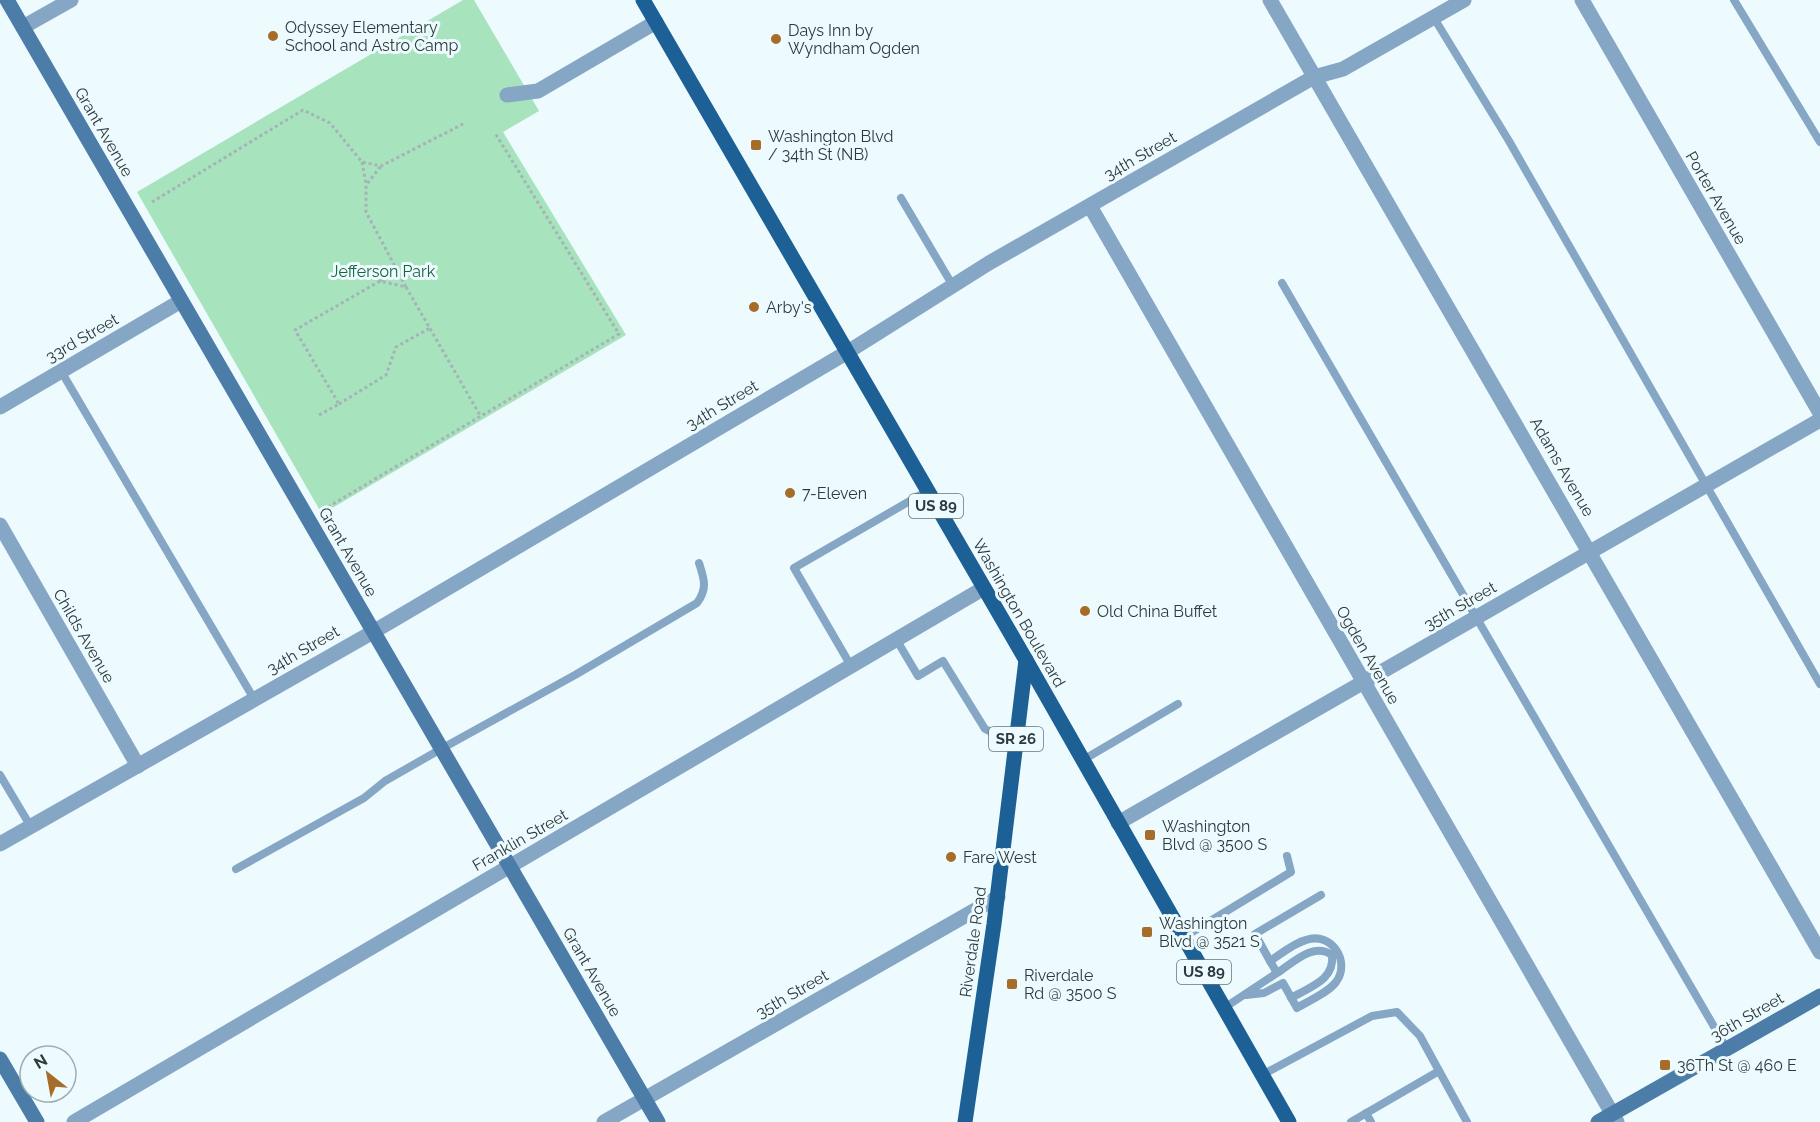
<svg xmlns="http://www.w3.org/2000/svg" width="1820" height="1122" font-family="Raleway,sans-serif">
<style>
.green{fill:#a7e3bd}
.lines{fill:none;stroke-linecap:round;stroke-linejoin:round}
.path{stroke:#a5b3b6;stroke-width:3;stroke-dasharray:3 3;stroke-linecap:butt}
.lane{stroke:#85a6c4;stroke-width:8}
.street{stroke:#85a6c4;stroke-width:15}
.secondary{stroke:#4c7da9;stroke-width:15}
.primary{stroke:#1c6095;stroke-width:15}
.poi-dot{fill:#a56c2a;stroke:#edfbfe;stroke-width:2}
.labels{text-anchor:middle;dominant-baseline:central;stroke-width:6;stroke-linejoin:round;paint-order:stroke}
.shield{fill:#edfbfe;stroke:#677478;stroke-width:1.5}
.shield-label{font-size:15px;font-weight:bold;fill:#2d3a3e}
.poi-label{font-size:16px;fill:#2d3a3e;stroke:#edfbfe;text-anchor:start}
.street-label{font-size:16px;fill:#2d3a3e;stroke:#edfbfe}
.park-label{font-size:16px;fill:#1a633e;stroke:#edfbfe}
</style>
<rect width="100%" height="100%" fill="#edfbfe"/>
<path class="green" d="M463 0H474L539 111 503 132 626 335 322 514 137 192Z"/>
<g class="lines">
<g class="path">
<path d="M362 162 366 184"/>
<path d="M152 202 303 110 330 123 362 162 381 166 465 123"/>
<path d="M380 281 397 271"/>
<path d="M406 287 481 417"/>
<path d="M339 404 386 375 396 347 430 328"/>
<path d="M319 415 339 404 295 330 380 281 406 287 366 212V185L381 166"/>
<path d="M328 507 619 334 495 133"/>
</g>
<g class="lane">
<path d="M1734 0 1820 142"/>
<path d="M1434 18 1509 141 1820 684"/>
<path d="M901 198 953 286"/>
<path d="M1282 283 1727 1049"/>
<path d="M61 371 254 699"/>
<path d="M896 639 918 676 943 661 985 729 1016 744"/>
<path d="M851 666 794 568 927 491"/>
<path d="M1083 760 1178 704"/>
<path d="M0 775 31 827"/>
<path d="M236 869 364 798 385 781 441 749 575 675 697 603C708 588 704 579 699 563"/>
<path d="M1184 937 1291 872 1287 856"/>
<path d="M1270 961 1255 934 1321 895"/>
<path d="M1277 973C1294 962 1313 942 1332 955 1335 980 1310 987 1291 998"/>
<path d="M1224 1008 1277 973 1270 961C1281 954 1294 943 1306 940 1332 931 1351 962 1336 982 1328 993 1308 1001 1297 1008L1283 983 1264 993 1246 995"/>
<path d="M1262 1075 1372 1016 1397 1012 1420 1036 1467 1122"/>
<path d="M1366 1113 1371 1122"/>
<path d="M1351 1122 1439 1071"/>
</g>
<g class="street">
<path d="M1270 0 1820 952"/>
<path d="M1582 0 1820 413"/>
<path d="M23 27 71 0"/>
<path d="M507 95 538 91 656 22"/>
<path d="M1090 206 1617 1122"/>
<path d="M0 407 181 301"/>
<path d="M0 525 138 766"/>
<path d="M1118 823 1820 420"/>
<path d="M0 844 373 632 846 353 989 263 1314 77 1343 69 1464 0"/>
<path d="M74 1122 984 588"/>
<path d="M604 1122 998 897"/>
</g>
<g class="secondary">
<path d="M7 0 658 1122"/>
<path d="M0 1059 37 1122"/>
<path d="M1598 1122 1820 996"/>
</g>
<g class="primary">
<path d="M643 0 1026 660 1289 1122"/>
<path d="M965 1122 994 924 1026 660"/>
</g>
</g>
<g class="poi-dot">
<circle cx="273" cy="36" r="6"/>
<circle cx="776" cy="39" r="6"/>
<rect x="750" y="139" width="12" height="12" rx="3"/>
<circle cx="754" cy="307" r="6"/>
<circle cx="790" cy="493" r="6"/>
<circle cx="1085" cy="611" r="6"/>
<rect x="1144" y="829" width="12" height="12" rx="3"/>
<circle cx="951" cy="857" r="6"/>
<rect x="1141" y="926" width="12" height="12" rx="3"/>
<rect x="1006" y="978" width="12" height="12" rx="3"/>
<rect x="1659" y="1059" width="12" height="12" rx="3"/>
</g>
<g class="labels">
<g class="shield">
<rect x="909" y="494" width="54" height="24" rx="4.5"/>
<rect x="989" y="727" width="54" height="24" rx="4.5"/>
<rect x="1177" y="960" width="54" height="24" rx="4.5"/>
</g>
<g class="shield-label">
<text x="936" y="506">US 89</text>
<text x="1016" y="739">SR 26</text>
<text x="1204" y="972">US 89</text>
</g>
<g class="poi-label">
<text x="285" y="27">Odyssey Elementary<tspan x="285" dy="18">School and Astro Camp</tspan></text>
<text x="788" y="30">Days Inn by<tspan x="788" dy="18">Wyndham Ogden</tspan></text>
<text x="768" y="136">Washington Blvd<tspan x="768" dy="18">/ 34th St (NB)</tspan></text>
<text x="766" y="307">Arby's</text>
<text x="802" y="493">7-Eleven</text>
<text x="1097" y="611">Old China Buffet</text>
<text x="1162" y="826">Washington<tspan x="1162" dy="18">Blvd @ 3500 S</tspan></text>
<text x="963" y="857">Fare West</text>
<text x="1159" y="923">Washington<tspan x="1159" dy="18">Blvd @ 3521 S</tspan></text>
<text x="1024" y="975">Riverdale<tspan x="1024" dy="18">Rd @ 3500 S</tspan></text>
<text x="1677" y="1065">36Th St @ 460 E</text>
</g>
<g class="street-label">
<text transform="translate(104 132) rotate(60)">Grant Avenue</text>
<text transform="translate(1140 156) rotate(-30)">34th Street</text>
<text transform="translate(1716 198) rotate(60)">Porter Avenue</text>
<text transform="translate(82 338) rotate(-30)">33rd Street</text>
<text transform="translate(722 405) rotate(-31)">34th Street</text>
<text transform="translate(1562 467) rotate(60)">Adams Avenue</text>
<text transform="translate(348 552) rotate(60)">Grant Avenue</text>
<text transform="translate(1460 606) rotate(-30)">35th Street</text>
<text transform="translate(1019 613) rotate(60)">Washington Boulevard</text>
<text transform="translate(84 636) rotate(60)">Childs Avenue</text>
<text transform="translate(303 650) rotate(-30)">34th Street</text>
<text transform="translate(1368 655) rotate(60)">Ogden Avenue</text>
<text transform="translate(520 840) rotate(-30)">Franklin Street</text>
<text transform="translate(973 942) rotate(-82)">Riverdale Road</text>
<text transform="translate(592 972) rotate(60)">Grant Avenue</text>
<text transform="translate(792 994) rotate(-30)">35th Street</text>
<text transform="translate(1747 1017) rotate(-30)">36th Street</text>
</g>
<g class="park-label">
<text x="383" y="271">Jefferson Park</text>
</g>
</g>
<g transform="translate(48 1074) rotate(329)"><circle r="28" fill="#edfbfe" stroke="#a0aeb1" stroke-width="1.5"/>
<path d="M0-4.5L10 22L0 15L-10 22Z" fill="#a56c2a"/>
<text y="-9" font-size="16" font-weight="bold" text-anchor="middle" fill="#2d3a3e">N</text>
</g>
</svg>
